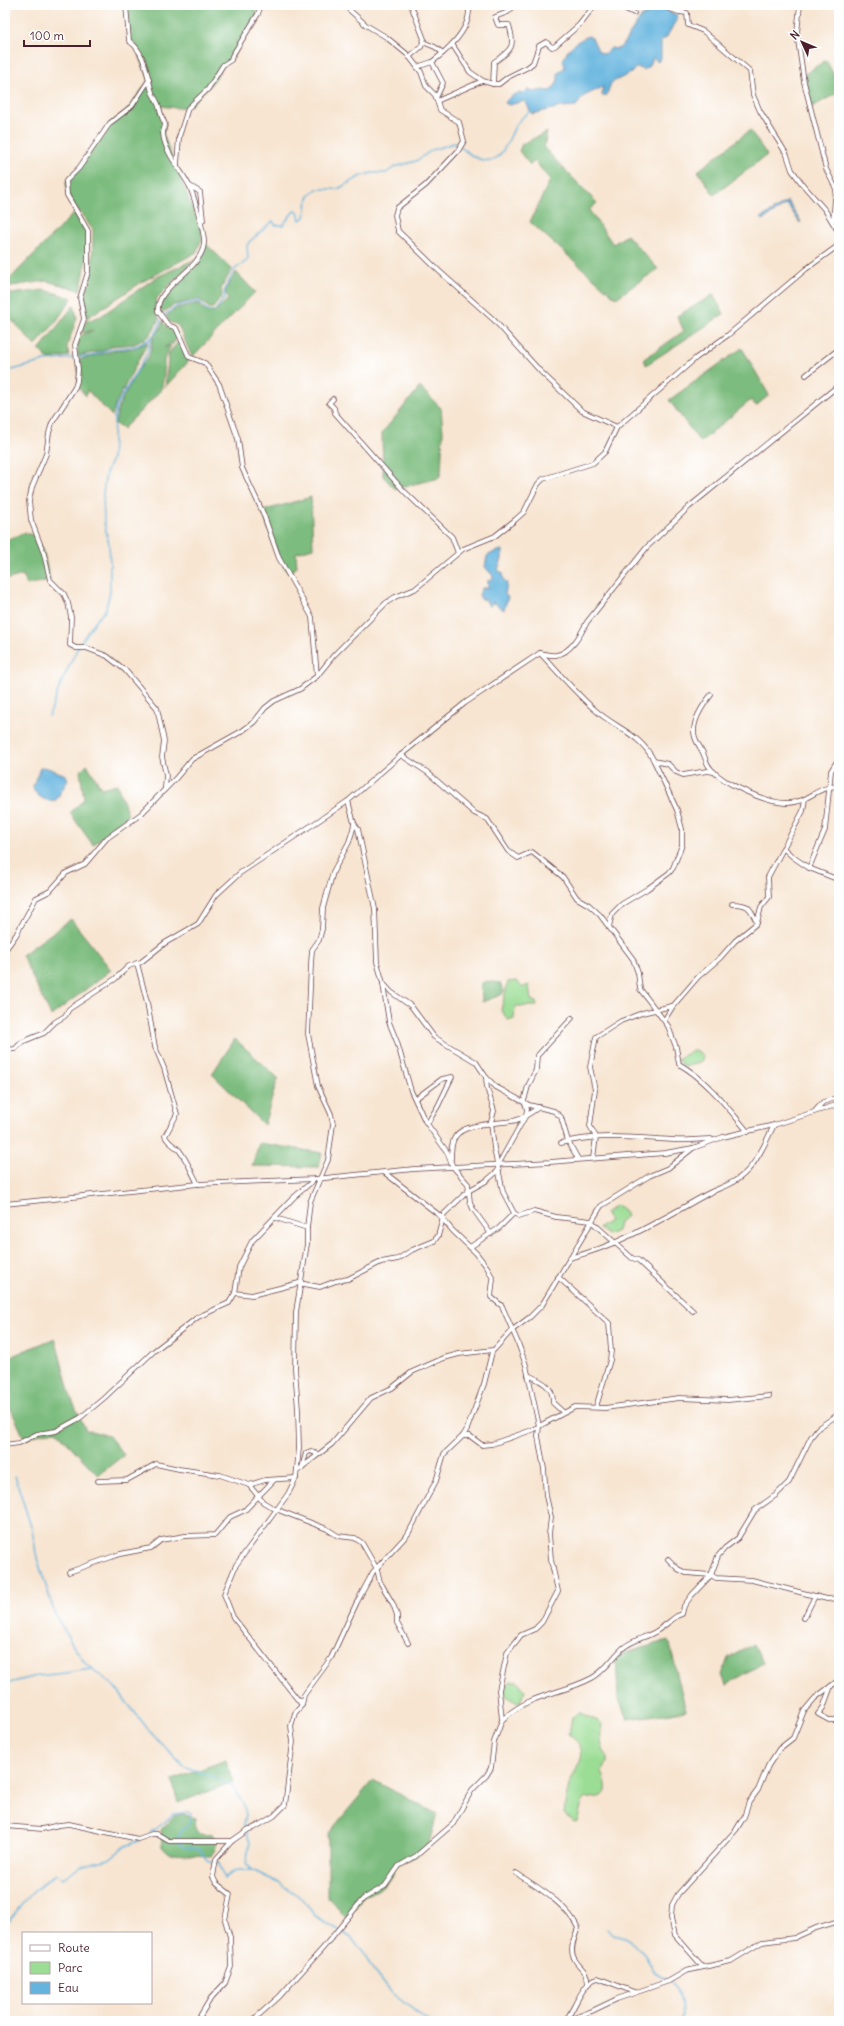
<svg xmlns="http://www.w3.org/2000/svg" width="844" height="2026" font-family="Delius,sans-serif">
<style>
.green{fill:#9bdd95;stroke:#727e60}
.forest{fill:#7cbc7e;stroke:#636e54}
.water{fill:#64b4de;stroke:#576a84}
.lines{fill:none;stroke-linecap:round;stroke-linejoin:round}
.stream{stroke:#64b4de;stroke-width:1.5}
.street-casing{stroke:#643d44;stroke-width:5.5}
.street{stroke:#fff;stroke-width:4}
</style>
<rect width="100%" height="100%" fill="#fff"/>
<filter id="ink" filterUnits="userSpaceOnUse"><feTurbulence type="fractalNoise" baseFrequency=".025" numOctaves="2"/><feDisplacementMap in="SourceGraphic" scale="8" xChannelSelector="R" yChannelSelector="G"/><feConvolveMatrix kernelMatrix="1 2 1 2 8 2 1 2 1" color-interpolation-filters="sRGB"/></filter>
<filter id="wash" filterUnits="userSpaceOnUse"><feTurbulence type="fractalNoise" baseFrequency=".012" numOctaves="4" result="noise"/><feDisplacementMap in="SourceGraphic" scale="16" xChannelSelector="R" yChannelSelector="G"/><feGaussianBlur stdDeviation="0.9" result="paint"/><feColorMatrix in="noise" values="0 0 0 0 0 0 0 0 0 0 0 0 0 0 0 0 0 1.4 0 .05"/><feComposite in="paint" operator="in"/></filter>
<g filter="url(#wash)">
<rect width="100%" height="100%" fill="#f7e5d1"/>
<g class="green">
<path d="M517 981 523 987 529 985 531 1000 536 1002 537 1006H515L514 1018 508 1020 501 1010 508 982Z"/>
<path d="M693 1050 698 1051 703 1057 702 1061 684 1067 677 1059Z"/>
<path d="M616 1205 623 1209 627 1216 619 1222 617 1231 608 1235 599 1228 610 1221 605 1213Z"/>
<path d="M511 1681H517L525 1690 520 1702 517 1703 506 1696 503 1690Z"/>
<path d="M580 1713 598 1721 602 1725C601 1730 600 1736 601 1741 603 1756 613 1755 602 1771 609 1791 610 1798 586 1798L582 1803 577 1822 572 1821 564 1814C565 1805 566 1795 569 1786 575 1766 594 1752 569 1735L572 1717Z"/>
</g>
<g class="forest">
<path d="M126 5H251L258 14 231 60 223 65 214 81 190 106 178 108 160 106 165 124 163 134 203 235 197 252 142 282 87 318 83 306 92 271 93 230 67 195 66 181 79 168 110 123 127 110 149 80 135 44 129 41Z"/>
<path d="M826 60 839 85V92L812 107 805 74Z"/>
<path d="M750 130 767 155 714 195 698 171Z"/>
<path d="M547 132 544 148 597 203 589 210 613 244 627 235 658 269 616 298 530 222 550 180 535 161 530 165 519 151 522 144Z"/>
<path d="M74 213C78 218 83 225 86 231 90 241 84 279 80 290L46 281 5 287V284Z"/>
<path d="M206 244 232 269 221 289 222 296 213 308H209L199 299 174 305 161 314C155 293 190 275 201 259 204 255 205 249 206 244Z"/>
<path d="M195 259 157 298 154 310 159 318 155 327 149 336 135 344 112 346 102 351 78 356 77 345 80 336 93 330 81 333 86 321 101 316 155 278Z"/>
<path d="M236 272 255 292 192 357 178 325 169 322 166 316 177 308 199 303 201 308 214 313 228 299 225 291Z"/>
<path d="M45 290 72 298 55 323 35 346 15 323 18 319 14 323 9 318V311L6 308 8 301 7 298 10 294Z"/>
<path d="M713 295 724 314 646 365 644 359 684 331 677 316Z"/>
<path d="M74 305 77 318 67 346 69 356 48 359 39 350Z"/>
<path d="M163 321 167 327 173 328 178 337 172 345 170 343 164 348 170 345 171 346 164 359V376L161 390 123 429 115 424 118 407 136 373 149 356 153 338 160 329Z"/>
<path d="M179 341 189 361 165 387 169 353Z"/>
<path d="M148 342 115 405 112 416 87 390 86 396 78 387V360L117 350 134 348Z"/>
<path d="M742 348 769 395 756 406 751 400 700 442 669 400Z"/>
<path d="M420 387 441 408 443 432 441 473 439 478 395 489 383 476 382 433Z"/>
<path d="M311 497 313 548 296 553 297 567 288 573 279 558 262 511Z"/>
<path d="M25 533 36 536 44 554 50 580 27 585 23 575 5 580V540Z"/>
<path d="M87 764 101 788 117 784 128 815 93 845 70 813 84 799 80 771Z"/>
<path d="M71 919 111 970 51 1016 22 955Z"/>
<path d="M485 981 500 983 504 991 501 995 482 1002 481 984Z"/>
<path d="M235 1039 278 1078 264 1125 212 1074Z"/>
<path d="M259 1143 322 1153 319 1167 252 1166Z"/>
<path d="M55 1338 71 1398 86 1430 108 1435 124 1455 98 1475 56 1431 42 1433 25 1440 5 1396V1359Z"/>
<path d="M669 1640 686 1711 627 1719 618 1697 616 1656Z"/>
<path d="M754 1644 763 1663 726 1685 722 1675 728 1658Z"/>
<path d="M226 1760 233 1782 178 1803 172 1780Z"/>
<path d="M373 1780 437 1814 429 1844 416 1856 400 1863 395 1868 392 1877 379 1889 362 1898 347 1919 328 1897V1834Z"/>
<path d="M183 1814 195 1818 196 1830 199 1834 213 1835C218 1843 216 1849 211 1856L169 1854 162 1847 161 1830 174 1816Z"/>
</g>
<g class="water">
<path d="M660 7 676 15 677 19 666 38 661 41V58L658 62 653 58 651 64 644 70 637 67 631 73 611 83 607 95 602 96 603 87 584 96 576 106 561 107 532 114 525 101 509 105 505 103C509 96 517 92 524 93L528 89 534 92 542 90 550 91C556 86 559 81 558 73L565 67 563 60C569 46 574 43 588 36L592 38 599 52 605 54 611 48 617 49 621 47 642 16 655 11Z"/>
<path d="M788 201 801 222 800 223 787 204 763 220 761 218Z"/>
<path d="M502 550V559L498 570 503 573 504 580 507 583 505 595 508 597 504 610 493 602 489 607 486 600 481 599 479 595 482 588H488V580H492L493 576 485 567 487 556 494 552Z"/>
<path d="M45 767 66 775 68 780 56 800C46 802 40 798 34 791L33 786 40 768Z"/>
</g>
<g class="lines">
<g class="stream">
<path d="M676 16 682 5"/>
<path d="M163 316 177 306 199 301 207 311H215L225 297 224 292 234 270 248 260 247 246 249 242 273 221 275 225H283L294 211 298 212 300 220 305 217C308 203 303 199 317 189H338L361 176 372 173H386L395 167 416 161 432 150 454 143C462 147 469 155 477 158 502 170 508 138 516 125 520 118 526 114 532 110"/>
<path d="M5 372 45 361 91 356 112 349 137 346 151 338 158 330 161 319"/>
<path d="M49 716 61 683 79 645 96 620 105 611 110 592V563L109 544 104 522 103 493 106 473 112 459 114 420 116 406 147 354 151 338"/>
<path d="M15 1476 32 1530 37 1558 55 1614 74 1647 86 1664 113 1685 152 1734 184 1766 229 1783 236 1790 243 1803 246 1814 244 1824 250 1842 246 1863 252 1870 279 1883 303 1899 314 1915 350 1937 363 1951 374 1972 389 1991 428 2021"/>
<path d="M5 1684 37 1676 65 1673 91 1669"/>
<path d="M150 1833 174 1814 188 1812 191 1814C191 1814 190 1820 190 1821 186 1829 171 1835 183 1847L199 1849 207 1860 219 1863 224 1878 237 1870H251"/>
<path d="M5 1926C20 1906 35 1886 57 1874L63 1878 80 1866 109 1859 126 1846 139 1841"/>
<path d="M607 1928 615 1935 628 1939 644 1954 655 1972 668 1980"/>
<path d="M671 1982C681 1989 683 2010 681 2021"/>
</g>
</g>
</g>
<g filter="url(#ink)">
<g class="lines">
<g class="street-casing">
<g id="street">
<path d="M126 5 129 41C145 51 147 76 152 92 154 97 158 102 159 107 161 114 161 117 165 124 165 127 163 130 163 133 164 152 182 171 190 187 194 197 205 234 204 243 202 271 156 285 158 311L168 325 176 328 189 357 205 363 219 384 238 439 242 468 263 513 279 558 312 617 317 676"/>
<path d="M344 5 366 25 386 37 408 55 421 72 426 86 435 95 440 110 459 122 464 141 458 151 426 185 397 208 395 215 398 231 439 271 494 320 541 372 582 411 617 427"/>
<path d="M617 5 634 13"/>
<path d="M659 5 679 12 687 13 688 25 703 31 750 71 753 95 760 111 787 155 792 170 803 185 825 210 839 233"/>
<path d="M800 5 797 33 804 82 826 169 836 189 833 220"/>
<path d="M423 42 435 47 443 53"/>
<path d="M452 44 470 72 483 81 493 84H499L508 77 528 67 533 63 539 46 546 42 552 47 555 46 579 25 595 5"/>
<path d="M409 57 421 47 424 39 411 5"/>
<path d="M417 67 432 62"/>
<path d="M149 80 132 106 110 123 79 168 66 181 67 195 88 231V272L80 298 84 319 75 345 78 369 77 381 75 387 52 423 49 433 46 454 32 487 29 501 31 520 44 554 50 580 64 594 68 603 71 617 70 645 76 648H86L107 656 125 670 157 708 164 741 162 757 166 775 165 788"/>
<path d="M493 84 494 62C511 50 516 48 509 25H498L495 17 508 12 515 5"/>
<path d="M436 98 443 83 432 62C445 52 464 35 468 18 469 14 469 9 470 5"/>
<path d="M437 101 482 81"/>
<path d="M177 165 179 137 188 108 208 89 223 65 231 60 232 56 258 14 261 5"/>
<path d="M190 186 200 192 203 220"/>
<path d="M806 375 839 349"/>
<path d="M333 399 329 403 334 408 335 413 404 491 452 537 458 553"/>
<path d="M540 653C558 672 575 692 594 709 616 729 640 733 654 761L668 764 676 772 683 775 707 771 714 772"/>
<path d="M711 695C703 705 694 718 694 731 694 741 699 744 703 753 706 759 706 764 711 769 724 784 765 802 785 803 808 804 816 786 839 786"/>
<path d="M401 755 427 772 474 813 487 819 508 851 518 858 532 852 563 877 577 898 589 905 600 915 633 959 638 973 640 989 668 1026 676 1047 679 1064C707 1080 727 1107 748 1132"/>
<path d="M354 823 358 829 375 909 377 962 383 983 391 992 411 1006 434 1037 476 1062 486 1077 496 1087 529 1105 554 1111 561 1117 568 1141 578 1159"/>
<path d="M783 848 793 857 809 868 839 880"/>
<path d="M809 868 825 830 831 771 839 758"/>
<path d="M732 904C750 904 750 908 757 923"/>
<path d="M609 927 612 914 622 904 647 889 669 873 673 868 682 845V829L677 810 654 761"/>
<path d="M5 950 16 935 36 898 50 891 66 873 85 864 107 838 141 814 176 778 192 759 242 731 254 722 265 708 274 701 300 689 317 676 334 655 386 603 395 597 415 589 463 549 495 536 515 520 524 512 538 484 543 479 593 463 605 452 617 427 696 358 728 335 806 269 839 245"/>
<path d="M137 963 147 1002 155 1047 164 1068 177 1114 165 1136C168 1143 174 1145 179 1150 187 1160 192 1173 198 1184"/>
<path d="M383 984 389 1022 397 1042 411 1091 425 1121 447 1152 453 1167 468 1184 470 1202 473 1209 491 1234"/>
<path d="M665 1019 673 1006 698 977 720 958 735 941 757 923 761 907 769 897 768 877 803 811 805 799"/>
<path d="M5 1050 15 1049 22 1042 44 1033 55 1022 65 1016 69 1009 115 979 129 966 141 962 165 943 198 924 216 895 240 873 348 801 401 755 465 703 540 653C545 654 551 656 556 655 571 653 581 634 587 622L647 547 689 507 839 385"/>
<path d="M486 1078 487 1088 494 1111 491 1122 494 1149 503 1192 514 1213 519 1216 534 1211 556 1217 591 1221 632 1258 638 1260 693 1311"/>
<path d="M415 1099 442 1079 452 1077 438 1106 427 1124"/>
<path d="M815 1111 823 1102 839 1097"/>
<path d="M561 1143C598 1133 636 1138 674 1140 686 1141 698 1139 711 1139"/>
<path d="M593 1158 596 1137 590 1126 595 1090 590 1067 596 1037 621 1021 642 1013 672 1006"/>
<path d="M451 1159C451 1152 451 1143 455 1137 464 1122 502 1124 517 1120 525 1117 532 1112 539 1107"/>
<path d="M498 1165 526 1115 527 1109 524 1101 528 1086 536 1070 537 1056 572 1018"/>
<path d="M385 1173 439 1215 453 1231 476 1253 487 1267 493 1279 491 1297 502 1306 518 1343 526 1365 539 1426"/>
<path d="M5 1204 198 1184 315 1179 414 1169 550 1162 665 1153 693 1148 723 1137 774 1125 839 1104"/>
<path d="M276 1218 307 1228"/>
<path d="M470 1247 499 1228 514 1213"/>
<path d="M569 1258C618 1246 663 1219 707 1194 720 1187 733 1185 744 1174 756 1164 767 1140 774 1125"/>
<path d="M558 1277 609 1323 611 1351 610 1360 596 1407"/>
<path d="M235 1293 252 1295 299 1283 320 1287 336 1281 348 1279 381 1262 398 1259 412 1250 434 1241 438 1236 444 1214 468 1191 486 1181 499 1170"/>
<path d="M528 1375C541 1381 554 1386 553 1403L563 1412"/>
<path d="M463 1436H470L482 1445 492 1444 532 1430 575 1407 605 1408 679 1398 728 1400 769 1396"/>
<path d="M5 1445 19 1443 37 1434 56 1431 80 1418 104 1398 154 1351 198 1317 229 1303 235 1293 239 1267 252 1241 293 1198 315 1179"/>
<path d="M302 1468 306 1453 311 1451 317 1454"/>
<path d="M297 1471 332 1444 371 1398 392 1388 412 1372 444 1358 459 1354 493 1350"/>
<path d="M98 1481 127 1480 156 1464 179 1469 220 1475 249 1485 265 1480 296 1478"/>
<path d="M249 1485 263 1502 273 1508 327 1529 338 1536 355 1538 362 1543 377 1569 380 1582 393 1604 397 1615V1623L408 1643"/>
<path d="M668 1559 678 1569 686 1573 711 1575 716 1578 752 1580 815 1596"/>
<path d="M69 1572 120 1554 151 1548 161 1540 185 1536 215 1535 230 1517 245 1510 274 1480"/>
<path d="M804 1618 815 1596 827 1599 839 1598"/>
<path d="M831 1686 823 1708 818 1714 829 1720H839"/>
<path d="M302 1705 233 1617 224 1594 236 1565 288 1494 296 1478 299 1448 298 1410 295 1368 296 1312 307 1244V1228L310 1202 328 1160 333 1124 331 1114 318 1086 308 1034 311 964 312 950 319 940 322 929 323 908 333 872 349 842 353 829 354 823 348 801"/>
<path d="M502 1720C530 1693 560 1695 592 1678 605 1671 613 1657 623 1648 633 1640 644 1638 655 1632 663 1627 670 1621 677 1616L682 1614 684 1606 692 1595 711 1575 718 1556 725 1548 738 1538 755 1510 776 1495 789 1482 811 1437 818 1428 839 1414"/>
<path d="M5 1826 42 1829 59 1825 69 1824 138 1839 152 1834H157L169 1841H232"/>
<path d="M516 1873C538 1888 566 1903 578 1928 575 1936 570 1947 573 1956 578 1969 587 1967 588 1984"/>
<path d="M703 1967 675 1935 671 1918 672 1905 678 1894 736 1830 744 1817 749 1802 758 1790 768 1766 779 1749 793 1738 804 1711 815 1698 839 1680"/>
<path d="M566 2020C575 2008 583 1981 598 1978L634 1992"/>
<path d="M197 2021 211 1998 225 1983 231 1967 230 1937 225 1920 230 1894 216 1883 213 1877 216 1859 232 1841 249 1829 254 1828 274 1816 285 1805 293 1742 291 1726 295 1713 302 1705 304 1695 331 1658 357 1602 373 1572 408 1534 436 1481 444 1454 463 1436 467 1429 484 1384 492 1352 511 1331 530 1317 542 1305 601 1206 649 1176 668 1168 693 1148"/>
<path d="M252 2021 279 1997 323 1948 363 1899 385 1886 399 1866 416 1856 453 1824 472 1790 486 1776 491 1768 494 1742 502 1720 499 1690 507 1653 521 1635 535 1629 542 1622 558 1591 551 1560 549 1534 551 1517 546 1496 544 1469 538 1436 539 1426"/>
<path d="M558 2021 574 2018 592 2011 617 1999 669 1981 686 1971 731 1961 762 1942 794 1938 816 1928 839 1921"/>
</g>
</g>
<use href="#street" class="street"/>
</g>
</g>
<rect width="844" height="2026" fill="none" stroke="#fff" stroke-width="20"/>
<rect x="22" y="1932" width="130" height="72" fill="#ffffff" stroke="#b7a5aa"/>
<rect x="30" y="1945" width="20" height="6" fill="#ffffff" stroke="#b7a5aa"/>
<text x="58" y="1952" font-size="12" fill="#4a1f2b">Route</text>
<rect x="30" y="1962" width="20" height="12" fill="#9bdd95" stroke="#b7a5aa"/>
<text x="58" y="1972" font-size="12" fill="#4a1f2b">Parc</text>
<rect x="30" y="1982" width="20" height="12" fill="#64b4de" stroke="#b7a5aa"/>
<text x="58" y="1992" font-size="12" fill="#4a1f2b">Eau</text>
<g transform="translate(802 42) rotate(314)" stroke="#ffffff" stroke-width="3" paint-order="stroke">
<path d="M0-3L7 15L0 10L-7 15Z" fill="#4a1f2b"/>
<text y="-6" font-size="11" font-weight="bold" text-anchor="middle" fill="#4a1f2b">N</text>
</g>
<path d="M24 40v6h66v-6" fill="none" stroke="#4a1f2b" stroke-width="2"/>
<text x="30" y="40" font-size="12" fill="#4a1f2b" stroke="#ffffff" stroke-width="3" paint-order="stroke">100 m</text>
</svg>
